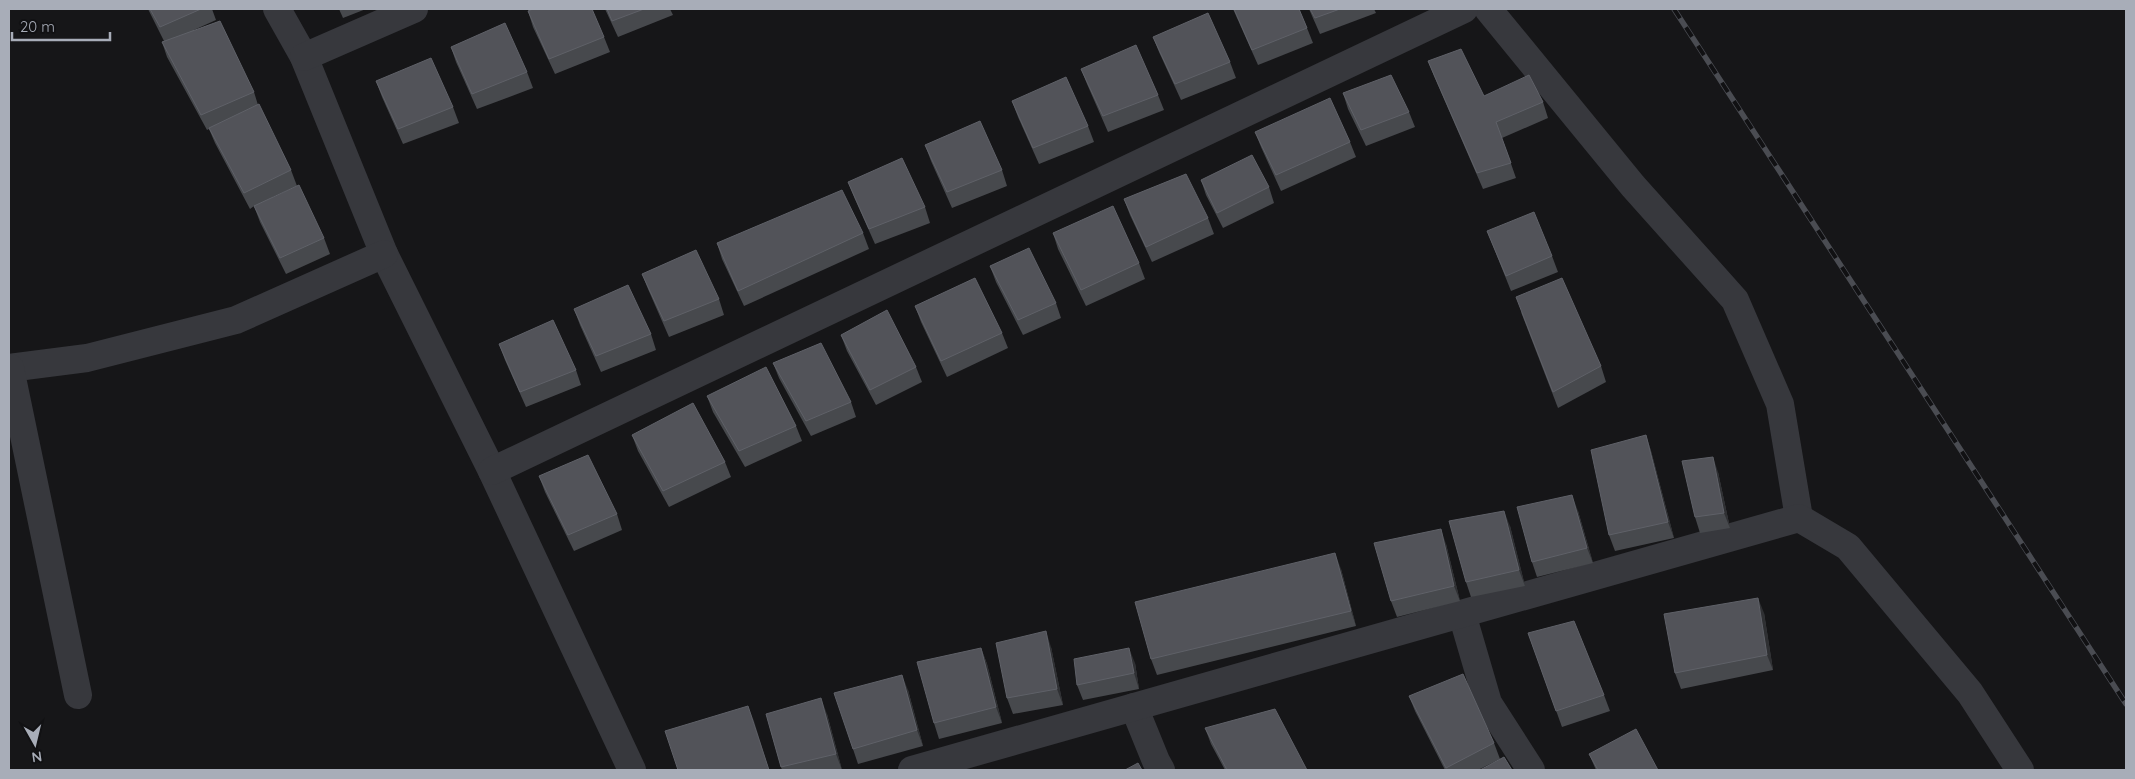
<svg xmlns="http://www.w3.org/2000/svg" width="2135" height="779" font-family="Quicksand,sans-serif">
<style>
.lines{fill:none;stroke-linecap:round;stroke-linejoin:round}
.minor{stroke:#37383d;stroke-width:28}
.rail-casing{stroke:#4a4c52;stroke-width:5.5}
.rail{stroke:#111113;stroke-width:4;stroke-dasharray:11;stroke-linecap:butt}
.wall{fill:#47494d}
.shaded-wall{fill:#2f3033}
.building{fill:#525359;stroke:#5f6168}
</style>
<rect width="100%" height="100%" fill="#161618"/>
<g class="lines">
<g class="minor">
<path d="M277 9 304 57 384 254 492 471 632 770"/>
<path d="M1488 9 1633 186 1735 300 1780 404 1799 518"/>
<path d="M304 57 414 9"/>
<path d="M9 368 87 358 236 320 384 254"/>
<path d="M10 368 78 695"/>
<path d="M492 471 1464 9"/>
<path d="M1462 614 1488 703 1531 770"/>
<path d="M1134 707 1156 761 1161 770"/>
<path d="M912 770 1799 518 1848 547 1970 693 2020 770"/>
</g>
<g class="rail-casing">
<path id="rail" d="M1674 9 2126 704"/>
</g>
<use href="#rail" class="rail"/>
</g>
<g class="wall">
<path d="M148 9H212L216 20 194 30 254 92 258 105 291 170 297 186 273 197 324 238 330 254 286 274 260 222 254 206 250 209 215 143 209 129 207 130 167 57 162 42 164 41Z"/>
<path d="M339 9H366L343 18Z"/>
<path d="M605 9H670L673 15 618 37Z"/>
<path d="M1233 9H1299L1307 28 1313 43 1258 65Z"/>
<path d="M1309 9H1374L1376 13 1320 34Z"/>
<path d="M528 11 604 37 610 52 555 74 533 27Z"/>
<path d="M1153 37 1230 62 1236 78 1181 100 1159 52Z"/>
<path d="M451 47 527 72 533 88 477 109 456 62Z"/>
<path d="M1428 61 1484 96 1543 102 1548 118 1502 138 1516 178 1483 189 1434 76Z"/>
<path d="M1081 69 1158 95 1164 110 1108 132 1087 84Z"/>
<path d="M376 81 453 107 459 123 403 144 382 97Z"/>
<path d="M1343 93 1409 112 1415 127 1366 146 1348 109Z"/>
<path d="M1012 101 1088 126 1094 142 1039 164 1018 117Z"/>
<path d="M1255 132 1350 142 1356 157 1281 191 1261 147Z"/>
<path d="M925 145 1002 170 1007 186 952 208 931 161Z"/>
<path d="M1201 180 1269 187 1274 203 1223 228 1206 195Z"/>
<path d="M848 182 925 207 930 223 875 244 854 197Z"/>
<path d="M1124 199 1208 218 1214 234 1152 262 1130 215Z"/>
<path d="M1487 231 1552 256 1558 272 1511 291Z"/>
<path d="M863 233 869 249 744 306 722 259 717 243Z"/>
<path d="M1053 233 1139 263 1145 279 1086 306 1058 249Z"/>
<path d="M990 266 1056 303 1061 318 1023 335 996 282Z"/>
<path d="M642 274 719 299 724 315 669 337 648 289Z"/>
<path d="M915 306 1002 333 1008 348 947 377 921 322Z"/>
<path d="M574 309 651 334 656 350 601 372 580 325Z"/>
<path d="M1521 312 1601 366 1606 382 1558 408Z"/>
<path d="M841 335 916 367 922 382 876 405 847 351Z"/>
<path d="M499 344 576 370 581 385 526 407 505 360Z"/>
<path d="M773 363 851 402 856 417 811 436 779 378Z"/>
<path d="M707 396 796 426 802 441 745 467 713 412Z"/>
<path d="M632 435 725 462 731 477 669 507 638 451Z"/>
<path d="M1646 435 1651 451 1674 538 1615 551 1609 535Z"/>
<path d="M1718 472 1730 528 1700 533 1695 517Z"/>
<path d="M539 476 617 514 622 530 574 551 545 492Z"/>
<path d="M1578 511 1593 563 1537 577 1532 562Z"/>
<path d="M1510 526 1525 586 1471 597 1466 582Z"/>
<path d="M1446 544 1460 601 1397 617 1391 601Z"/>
<path d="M1341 569 1356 626 1157 675 1151 659Z"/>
<path d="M1764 613 1773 670 1681 689 1675 673Z"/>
<path d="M1528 633 1604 695 1610 711 1562 727Z"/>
<path d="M1051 647 1063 705 1013 714 1007 698Z"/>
<path d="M981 648 987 664 1002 723 939 739 934 723Z"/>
<path d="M1135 663 1139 689 1083 700 1077 685Z"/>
<path d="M908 690 923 746 858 764 853 749Z"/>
<path d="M1409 696 1494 743 1500 759 1478 770H1445L1415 711Z"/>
<path d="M766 714H827L842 770H782Z"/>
<path d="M1205 728 1307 770H1225L1211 744Z"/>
<path d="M1589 754 1658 770H1596Z"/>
</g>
<g class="shaded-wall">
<path d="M1646 435 1651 451 1674 538 1668 522Z"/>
<path d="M1713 457 1718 472 1730 528 1724 513Z"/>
<path d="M1572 495 1578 511 1593 563 1587 548Z"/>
<path d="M1504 511 1510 526 1525 586 1519 570Z"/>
<path d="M1441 529 1446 544 1460 601 1454 586Z"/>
<path d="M1335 553 1341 569 1356 626 1351 611Z"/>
<path d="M1758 598 1764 613 1773 670 1767 655Z"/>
<path d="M1046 631 1051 647 1063 705 1057 689Z"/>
<path d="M981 648 987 664 1002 723 996 707Z"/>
<path d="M1129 648 1135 663 1139 689 1134 673Z"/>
<path d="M902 675 908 690 923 746 917 730Z"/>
<path d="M821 698 827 714 842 770 836 754Z"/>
<path d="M748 706 754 721 769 770Z"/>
</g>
<g class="building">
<path d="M150 9H201L160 27Z"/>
<path d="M533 9H592L604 37 549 59 528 11Z"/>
<path d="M607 9H644L612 21Z"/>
<path d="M1234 9H1299L1307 28 1252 50Z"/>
<path d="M1310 9H1340L1315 18Z"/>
<path d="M1208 13 1230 62 1175 84 1153 37Z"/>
<path d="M220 21 254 92 201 115 162 42Z"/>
<path d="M505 23 527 72 472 94 451 47Z"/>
<path d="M1136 45 1158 95 1103 116 1081 69Z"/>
<path d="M1461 49 1484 96 1529 75 1543 102 1496 122 1511 163 1477 173 1428 61Z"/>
<path d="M431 58 453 107 398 129 376 81Z"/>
<path d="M1391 75 1409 112 1361 130 1343 93Z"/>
<path d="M1066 77 1088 126 1033 148 1012 101Z"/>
<path d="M1330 98 1350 142 1276 175 1255 132Z"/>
<path d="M259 104 291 170 244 193 209 128Z"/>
<path d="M980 121 1002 170 947 192 925 145Z"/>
<path d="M1252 155 1269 187 1217 213 1201 180Z"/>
<path d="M902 158 925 207 869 229 848 182Z"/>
<path d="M1186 174 1208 218 1146 247 1124 199Z"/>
<path d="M299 185 324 238 280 258 254 206Z"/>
<path d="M842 190 863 233 738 291 717 243Z"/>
<path d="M1113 206 1139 263 1081 290 1053 233Z"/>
<path d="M1534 212 1552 256 1506 276 1487 231Z"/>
<path d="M1029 248 1056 303 1018 320 990 266Z"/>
<path d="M696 250 719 299 664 321 642 274Z"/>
<path d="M975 278 1002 333 941 361 915 306Z"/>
<path d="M1562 278 1601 366 1553 392 1516 297Z"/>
<path d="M628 285 651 334 596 356 574 309Z"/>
<path d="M887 310 916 367 870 390 841 335Z"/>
<path d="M553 320 576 370 520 392 499 344Z"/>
<path d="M821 343 851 402 806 421 773 363Z"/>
<path d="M766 367 796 426 739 451 707 396Z"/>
<path d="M693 403 725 462 663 491 632 435Z"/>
<path d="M1646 435 1668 522 1609 535 1591 450Z"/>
<path d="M588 455 617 514 568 535 539 476Z"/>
<path d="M1713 457 1724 513 1695 517 1682 461Z"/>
<path d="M1572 495 1587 548 1532 562 1517 507Z"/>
<path d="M1504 511 1519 570 1466 582 1449 521Z"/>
<path d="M1441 529 1454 586 1391 601 1374 543Z"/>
<path d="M1335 553 1351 611 1151 659 1135 602Z"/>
<path d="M1758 598 1767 655 1675 673 1664 614Z"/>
<path d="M1574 621 1604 695 1556 711 1528 633Z"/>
<path d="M1046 631 1057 689 1007 698 996 643Z"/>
<path d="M981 648 996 707 934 723 917 662Z"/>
<path d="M1129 648 1134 673 1077 685 1074 659Z"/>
<path d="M1463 674 1494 743 1446 768 1409 696Z"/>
<path d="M902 675 917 730 853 749 834 693Z"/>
<path d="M821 698 836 754 781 767 766 714Z"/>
<path d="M748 706 769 770H678L665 731Z"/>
<path d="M1275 709 1307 770H1227L1205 728Z"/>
<path d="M1636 729 1658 770H1598L1589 754Z"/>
<path d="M1504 757 1512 770H1480Z"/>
<path d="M1138 763 1142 770H1125Z"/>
</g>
<rect width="2135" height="779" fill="none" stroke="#a8adb8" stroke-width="20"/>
<g transform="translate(35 744) rotate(172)" stroke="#111113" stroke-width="4" paint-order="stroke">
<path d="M0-4L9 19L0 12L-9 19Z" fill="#a8adb8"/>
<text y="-8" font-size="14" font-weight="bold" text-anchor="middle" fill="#a8adb8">N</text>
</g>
<path d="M12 32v8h98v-8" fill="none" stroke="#a8adb8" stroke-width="2.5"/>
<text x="20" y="32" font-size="15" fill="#a8adb8" stroke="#111113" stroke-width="4" paint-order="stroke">20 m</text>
</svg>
